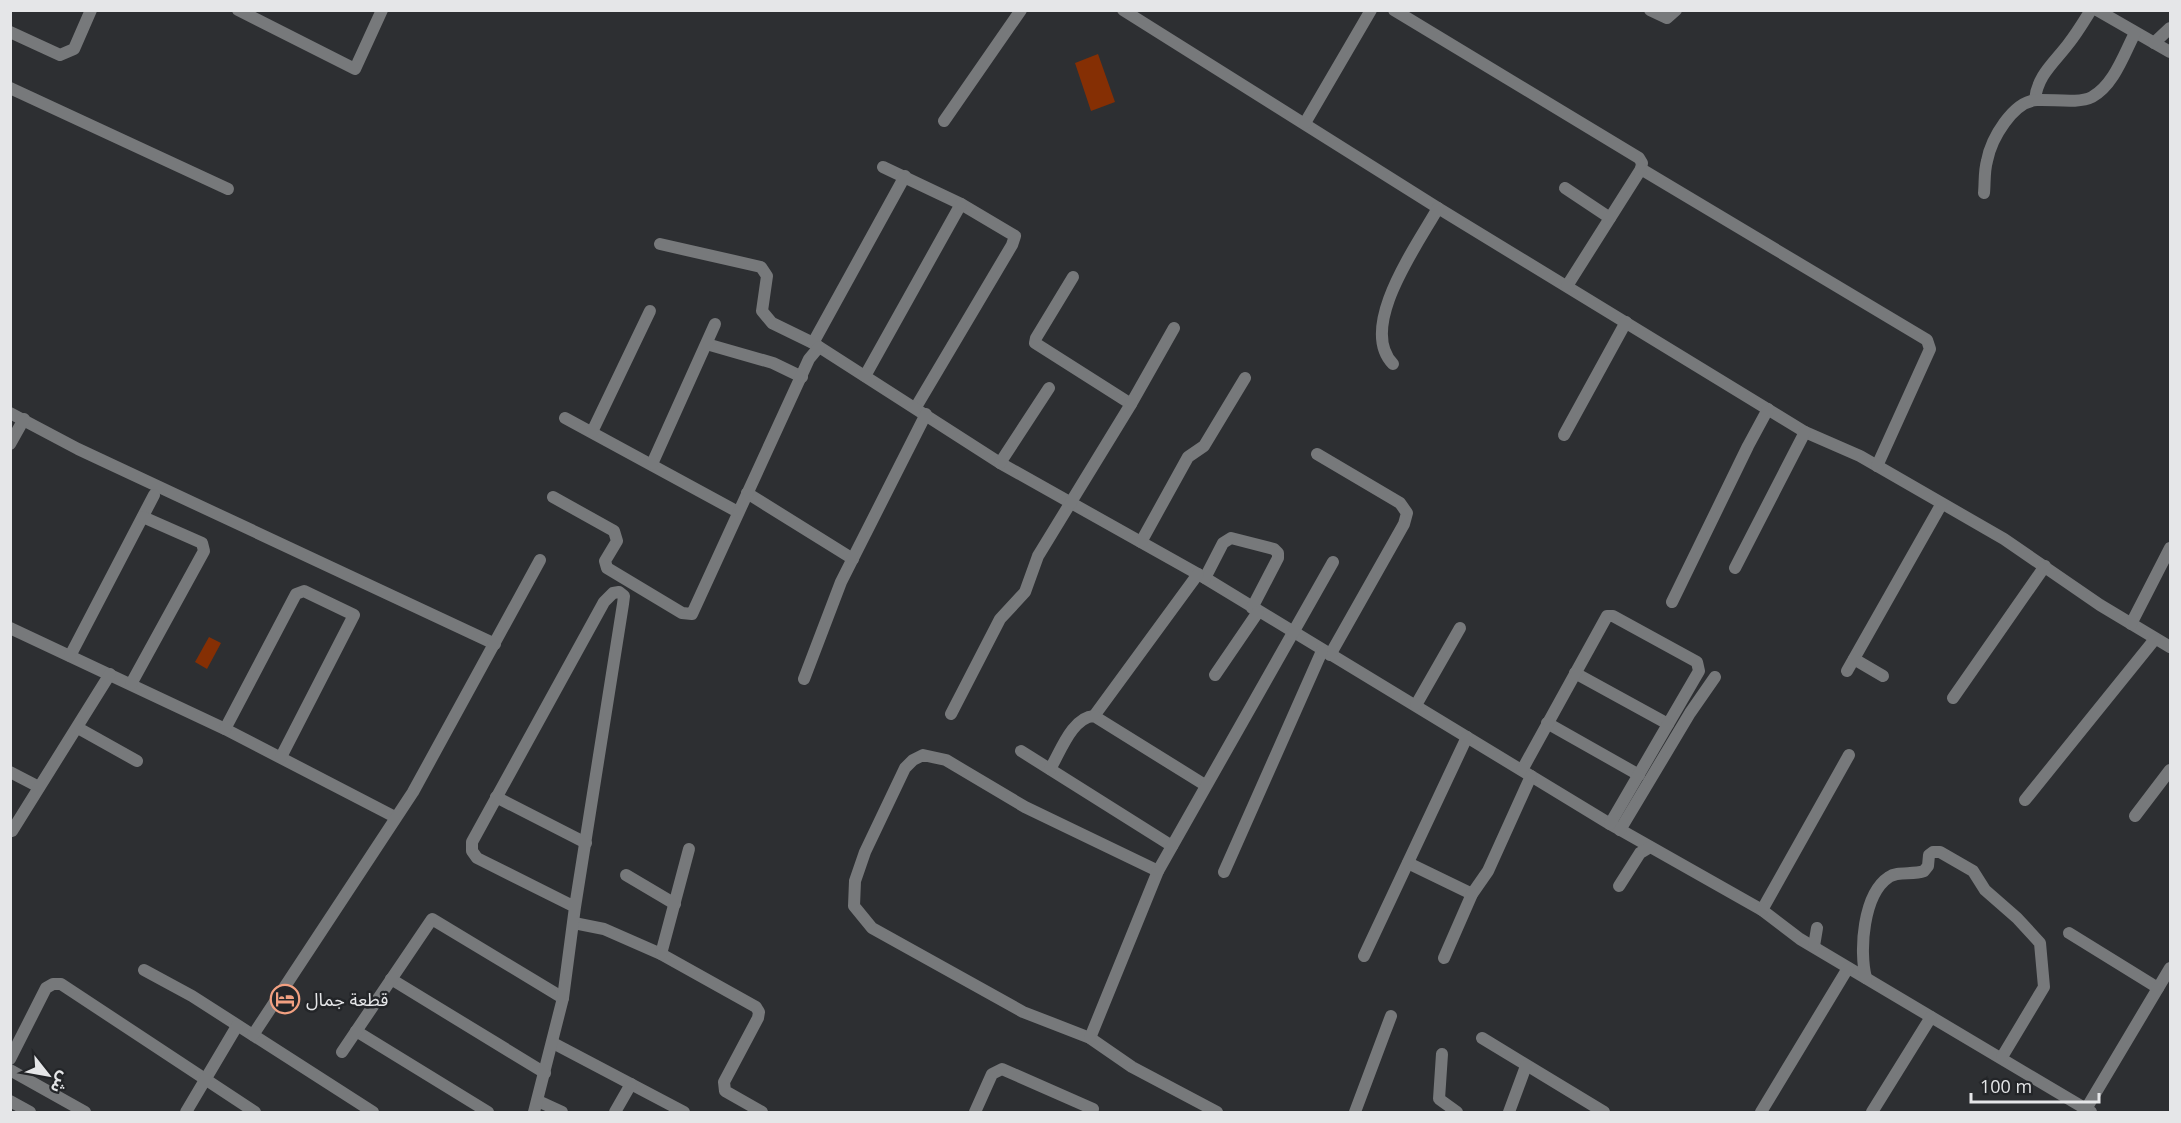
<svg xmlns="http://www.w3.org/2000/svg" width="2181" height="1123" font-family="'Open Sans','Noto Sans Arabic',sans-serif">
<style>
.green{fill:#852f04}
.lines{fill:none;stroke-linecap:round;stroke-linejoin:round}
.minor{stroke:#77797b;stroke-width:12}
.labels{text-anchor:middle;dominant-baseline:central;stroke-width:5;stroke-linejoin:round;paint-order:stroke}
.poi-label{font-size:18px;fill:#e5e6e8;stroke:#232528;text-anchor:start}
</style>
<rect width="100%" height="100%" fill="#2d2f32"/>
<g class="green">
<path d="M1098 54 1115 102 1091 111 1075 63Z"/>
<path d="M209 637 221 643 207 669 195 662Z"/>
</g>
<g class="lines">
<g class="minor">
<path d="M238 10 355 69 382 10"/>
<path d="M1123 10 1438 208 1805 432 1860 456 2004 539 2100 605 2170 647"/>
<path d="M1394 10 1639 158 1642 163 1641 169 1927 340 1930 349 1877 466"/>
<path d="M1650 10 1667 18 1676 10"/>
<path d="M2097 10 2170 52"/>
<path d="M10 32 60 55 74 49 91 10"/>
<path d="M2154 43 2170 28"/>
<path d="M10 88 228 189"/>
<path d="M2035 100C2037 75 2055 62 2069 43 2077 33 2084 21 2091 10"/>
<path d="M944 121 1021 10"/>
<path d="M1305 123 1371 10"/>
<path d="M883 167 961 204 1015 236 1012 245 916 407"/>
<path d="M1565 188 1610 218"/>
<path d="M1984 193C1985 183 1984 171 1987 161 1991 139 2013 101 2037 100 2053 99 2078 104 2092 97 2114 85 2124 54 2135 33"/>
<path d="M660 244 761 267 767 276 762 311 772 323 813 343 1000 463 1205 578 1610 824 1762 910 1800 939 2091 1112"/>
<path d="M1073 277 1036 338 1035 343 1131 404"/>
<path d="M1567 286 1641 169"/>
<path d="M813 343 905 176"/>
<path d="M710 345 773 363 802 377"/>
<path d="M1393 364C1357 327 1418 244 1438 208"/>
<path d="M865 376 961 204"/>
<path d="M10 413 78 449 495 644"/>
<path d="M565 418 738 512"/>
<path d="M592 432 650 311"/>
<path d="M1564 435 1626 322"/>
<path d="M10 444 24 419"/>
<path d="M1317 454 1400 503 1407 513 1404 524 1330 655"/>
<path d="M1000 463 1049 388"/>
<path d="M652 464 715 324"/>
<path d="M747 493 853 559"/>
<path d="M553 497 614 531 617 541 605 561 607 568 682 613 692 614 809 359 819 347"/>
<path d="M1141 542 1188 457 1204 446 1245 378"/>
<path d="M1735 568 1805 432"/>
<path d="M1205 578 1223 543 1231 538 1274 549 1278 553V558L1252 608"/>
<path d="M1672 602 1748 446 1768 409"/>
<path d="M2131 624 2170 548"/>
<path d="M10 628 225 729 395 817"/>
<path d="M70 656 154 495"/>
<path d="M1854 659 1883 676"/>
<path d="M1847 671 1941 505"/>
<path d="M1575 673 1668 724"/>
<path d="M1215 675 1258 612"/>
<path d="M804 679 841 582 926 414"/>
<path d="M131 684 204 551 202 543 143 517"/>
<path d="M1953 698 2045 566"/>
<path d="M1416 705 1460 628"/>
<path d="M951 714 1000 619 1025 592 1038 556 1131 404 1174 328"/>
<path d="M1094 716 1198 574"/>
<path d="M1547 723 1639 775"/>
<path d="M78 728 137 761"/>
<path d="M225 729 296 594 304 591 354 615 281 757"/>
<path d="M1021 751 1172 846"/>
<path d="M1050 769C1060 753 1072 717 1094 716L1205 785"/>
<path d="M1522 770 1607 616H1613L1697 662 1699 671 1610 824"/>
<path d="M10 772 39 787"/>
<path d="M496 797 586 843"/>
<path d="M2025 800 2155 639"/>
<path d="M2135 816 2170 770"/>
<path d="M1620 830 1690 713 1715 677"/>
<path d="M12 831 110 674"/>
<path d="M1408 863 1472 894"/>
<path d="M1158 871 1025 807 946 760 923 755 913 760 905 768 865 852 855 881 854 906 872 928 1023 1012 1090 1038 1132 1067 1217 1112"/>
<path d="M1224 872 1322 651"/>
<path d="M626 875 675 904"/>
<path d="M1619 886 1640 853 1650 847"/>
<path d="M1762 910 1849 755"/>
<path d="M574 923 604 929 661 954 756 1007 759 1012 758 1018 724 1082 725 1091 762 1112"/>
<path d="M2069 933 2158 988"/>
<path d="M1814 946 1817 928"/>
<path d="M661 954 689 849"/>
<path d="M1364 956 1467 737"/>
<path d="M1444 958 1472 894 1488 871 1531 776"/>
<path d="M144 970 192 996 373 1112"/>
<path d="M1866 978C1859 951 1863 894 1889 877 1897 871 1913 875 1924 871L1928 866 1929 855 1933 852H1940L1973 871 1985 890 2017 918 2040 943 2044 987 2002 1057"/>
<path d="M391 979 545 1073"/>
<path d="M356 1031 488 1112"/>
<path d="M253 1035 413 792 540 560"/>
<path d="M1090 1038 1158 871 1333 562"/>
<path d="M1482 1038 1604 1112"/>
<path d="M553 1043 684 1112"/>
<path d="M342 1052 432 919 563 998"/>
<path d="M1442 1054 1439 1099 1457 1112"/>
<path d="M10 1059 46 988 53 984H61L255 1112"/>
<path d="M10 1070 85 1112"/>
<path d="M10 1101 30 1112"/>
<path d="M538 1101 562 1112"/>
<path d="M2086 1109 2170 968"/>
<path d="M186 1112 237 1026"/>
<path d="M534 1112 563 998 575 907 623 604 624 596 619 592 613 593 604 602 472 842V851L477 858 575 907"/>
<path d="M615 1112 631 1084"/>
<path d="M975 1112 992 1074 1002 1069 1093 1109"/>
<path d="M1355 1112 1391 1016"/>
<path d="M1509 1112 1526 1066"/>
<path d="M1761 1112 1848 968"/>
<path d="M1872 1112 1931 1017"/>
</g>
</g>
<defs>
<g id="hotel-ring" transform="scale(1.5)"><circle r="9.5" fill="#232528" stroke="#f2a081" stroke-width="1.5"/><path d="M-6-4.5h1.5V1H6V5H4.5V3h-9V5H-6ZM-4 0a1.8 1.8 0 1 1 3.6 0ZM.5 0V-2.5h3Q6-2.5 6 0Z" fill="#f2a081"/></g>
</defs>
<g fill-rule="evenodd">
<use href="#hotel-ring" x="285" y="999"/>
</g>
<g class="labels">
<g class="poi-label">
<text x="306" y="999">قطعة جمال</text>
</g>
</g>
<rect width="2181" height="1123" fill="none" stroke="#e5e6e8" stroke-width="24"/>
<g transform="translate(48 1075) rotate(121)" stroke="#232528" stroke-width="4.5" paint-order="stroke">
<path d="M0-4.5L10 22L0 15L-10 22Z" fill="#e5e6e8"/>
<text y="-9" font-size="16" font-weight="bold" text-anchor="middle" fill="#e5e6e8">ش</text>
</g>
<path d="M1971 1093v9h128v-9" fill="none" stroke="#e5e6e8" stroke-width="3"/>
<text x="1980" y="1093" font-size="18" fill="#e5e6e8" stroke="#232528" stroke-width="4.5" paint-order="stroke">100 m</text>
</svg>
